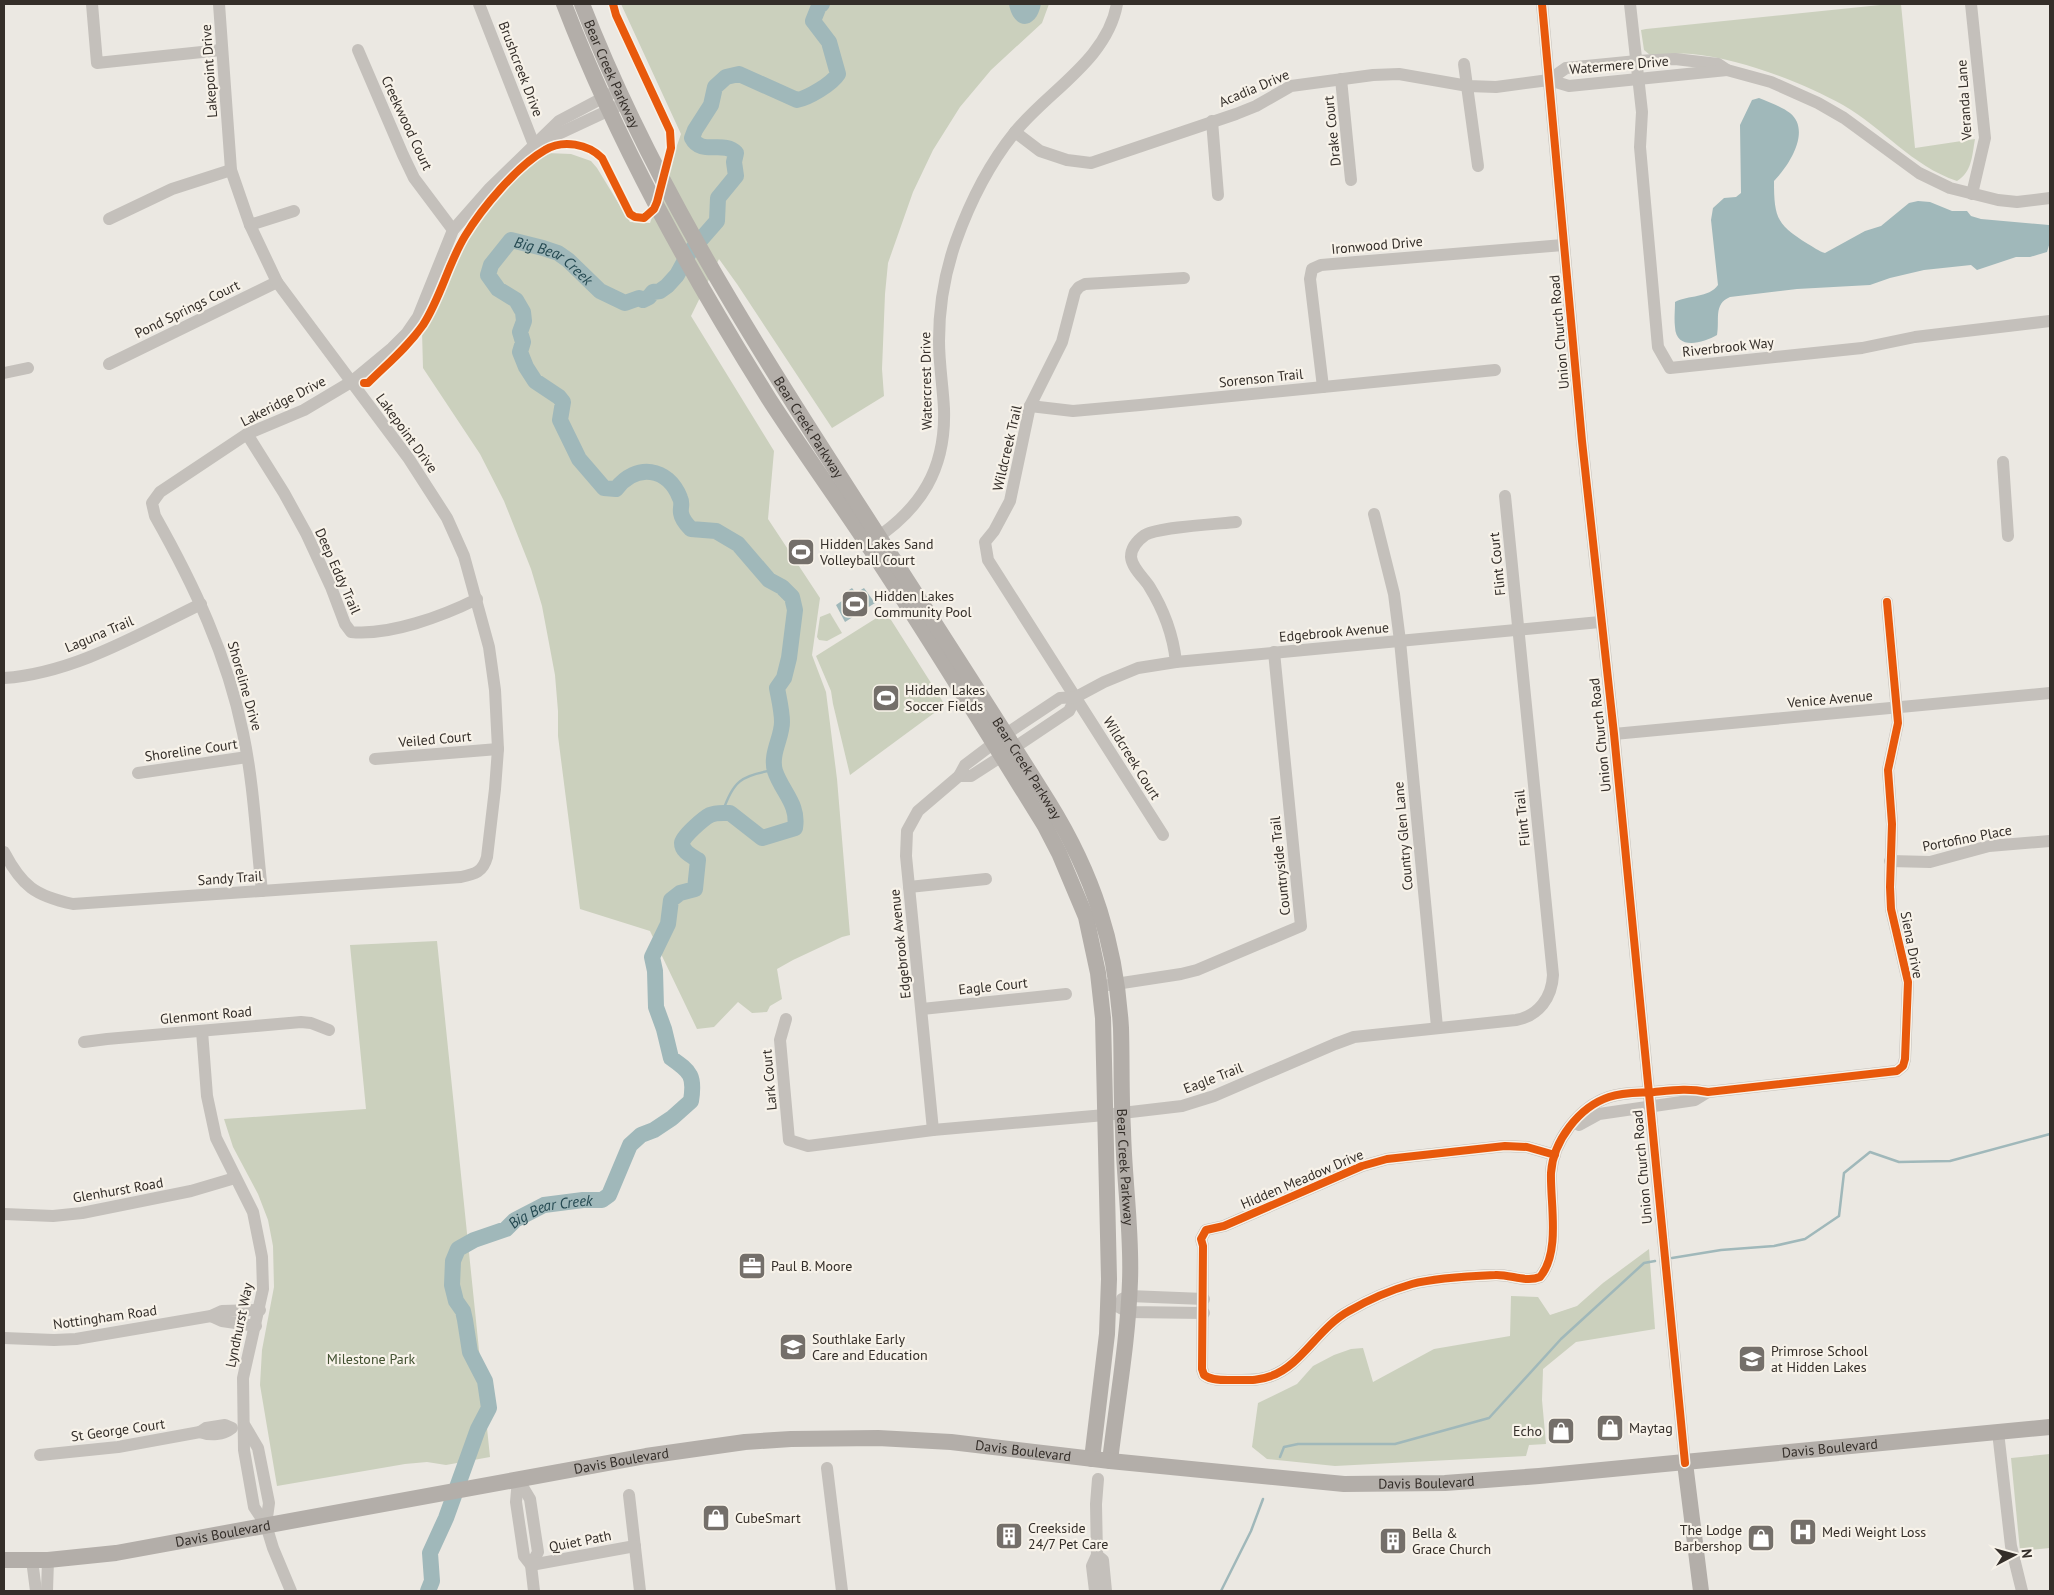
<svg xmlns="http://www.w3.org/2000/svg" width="2054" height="1595" font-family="'PT Sans',sans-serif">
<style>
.green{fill:#cbd0bd}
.water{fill:#a0b8ba}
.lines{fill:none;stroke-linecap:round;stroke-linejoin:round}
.stream{stroke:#a0b8ba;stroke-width:2.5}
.river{stroke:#a0b8ba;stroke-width:16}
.minor{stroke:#c4c0bb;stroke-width:12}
.major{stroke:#b3aea9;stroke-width:16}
.cycleway-casing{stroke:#f7f2e9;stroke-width:11}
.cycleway{stroke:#e8590c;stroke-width:8}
.labels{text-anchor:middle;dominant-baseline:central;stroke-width:4.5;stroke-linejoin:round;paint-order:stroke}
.street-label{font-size:14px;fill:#342e29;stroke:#f7f2e9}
.poi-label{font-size:14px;fill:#342e29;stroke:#f7f2e9;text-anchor:start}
.park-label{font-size:14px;fill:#415030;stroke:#f7f2e9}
.water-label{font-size:15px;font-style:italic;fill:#244951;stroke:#f7f2e9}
</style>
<rect width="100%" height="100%" fill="#ebe8e2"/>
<g class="green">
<path d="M621 4H1049L1042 23 991 70 960 107 933 150 913 192 888 263 885 294 882 369 884 396 832 428 737 284 719 259 691 316 774 451 768 519 820 598 812 655 826 692 837 779 850 935 842 937 793 960 777 969 782 999 770 1006 767 1012 752 1013 738 1002 714 1027 697 1029 650 931 580 909 558 736V711L555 675 542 606 531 569 504 501 480 454 423 368 422 331 434 313 466 240 493 201 509 185 547 153 571 154 591 161 597 168 630 222 650 223 681 134Z"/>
<path d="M1890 4H1901L1915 148 1975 139C1972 156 1972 172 1957 181 1912 166 1883 128 1843 105 1800 81 1740 59 1692 54 1678 52 1664 56 1650 55L1644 50 1641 30 1646 29Z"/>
<path d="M800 538 813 558 803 566 789 545Z"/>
<path d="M886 612 945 705 850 775 833 704 831 691 816 656Z"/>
<path d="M830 613 842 633 827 641 819 640 817 637 820 617Z"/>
<path d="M437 941 490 1457 446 1465 427 1462 405 1464 277 1486 260 1385 262 1350 274 1287 273 1246 268 1220 258 1194 233 1147 224 1119 366 1109 350 945Z"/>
<path d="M1649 1249 1655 1329 1576 1342 1543 1369 1542 1400 1546 1444 1529 1445 1526 1456 1335 1466 1267 1459 1252 1447 1258 1403 1297 1384 1313 1366 1334 1355 1351 1349 1363 1348 1373 1382 1434 1349 1510 1336 1511 1296 1538 1297 1550 1315 1577 1306 1603 1283Z"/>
<path d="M2050 1454V1548L2020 1551 2011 1458Z"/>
</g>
<g class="water">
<path d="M1009 4H1041C1036 31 1013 30 1009 4Z"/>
<path d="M1759 98C1769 102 1782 107 1790 113 1812 131 1788 167 1774 181 1774 218 1777 225 1808 244 1814 247 1818 251 1825 253L1865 231 1881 226 1909 203 1918 201 1930 202 1952 211H1967L1971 216 1981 219 2049 225 2050 242 2047 252 2030 257H2016L1977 270 1971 265 1924 270 1890 278 1870 285 1797 289 1730 297C1713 304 1720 320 1717 335 1703 343 1676 351 1675 327 1674 319 1675 311 1675 302 1688 295 1709 298 1718 285L1711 220 1713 208 1724 198 1736 197 1741 193 1740 125 1752 100Z"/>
<path d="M852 588 856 593 864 588 875 603 845 622 836 605 846 598 843 594Z"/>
</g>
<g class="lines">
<g class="stream">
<path d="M722 813C734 781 740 775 775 770"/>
<path d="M1672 1258 1721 1250 1774 1246 1805 1239 1839 1216 1844 1173 1870 1152 1899 1162 1950 1161 2050 1134"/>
<path d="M1280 1457 1284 1447 1298 1444H1395L1489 1418 1561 1339 1644 1263 1655 1261"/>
<path d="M1221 1591 1251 1531 1263 1499"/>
</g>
<path class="river" id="s1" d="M428 1591 432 1581 430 1553 446 1518 478 1429 489 1408 485 1381 470 1352 465 1320 463 1311 456 1301 452 1285 453 1261 458 1249 474 1240 506 1229 515 1220 544 1205 583 1200H602L609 1195 630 1145 641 1135 654 1130 672 1118 691 1101C695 1076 691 1072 671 1058L664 1029 656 1007 655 971 652 957 668 924 671 900 680 893 695 889 698 860C692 856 682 852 682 843 682 837 704 818 710 815 716 812 724 813 730 813L762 838 795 828C799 804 782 792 775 771 770 754 782 738 782 722 782 711 779 699 777 688L784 678 789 658 795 610 792 597 782 587 769 580 738 544 716 531 691 529C687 525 682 520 681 513 680 507 683 504 680 498 668 467 636 463 616 489L604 488 579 459 560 420 563 402 559 397 535 381 526 367 520 352 523 342 520 332 524 321 523 312 516 300 498 289 488 275 491 265 511 240 543 248 558 253 568 260 600 291 625 303 639 298 643 300 649 297 653 292 660 291 667 286 677 275 689 253 717 221 718 198 736 176 734 162 736 153C724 140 701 156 692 138L695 130 711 105 715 87 726 77 739 74 797 100C808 98 832 84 838 74L829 42 813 21 819 6 822 4"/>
<g class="minor">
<path d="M92 4 97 63 221 50"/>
<path d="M479 4 534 145"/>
<path d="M1542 4 1582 441 1614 734 1685 1463"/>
<path d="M1630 4 1642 112 1640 147 1658 347 1670 368 1862 348 1915 337 2050 321"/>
<path d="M1971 4 1985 138 1972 194"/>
<path d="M358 50 403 155 414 178 453 230"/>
<path d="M1464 64 1478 166"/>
<path d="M1341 79 1351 180"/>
<path d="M1549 80 1566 68 1637 61 1675 59 1718 64 1727 70 1771 82 1818 103 1844 118 1919 173 1950 188 1998 200 2017 202 2050 198"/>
<path d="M1212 121 1218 195"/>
<path d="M1015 132 1040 151 1067 160 1091 163 1236 114 1256 106 1291 86 1373 75 1399 74 1468 86 1496 87 1549 80 1569 86 1727 70"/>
<path d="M541 142 616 107"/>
<path d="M109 219 172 189 231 170"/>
<path d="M250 225 294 211"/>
<path d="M109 364 277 282"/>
<path d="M4 373 28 368"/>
<path d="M1323 387 1310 279 1312 269 1321 265 1356 262 1563 245"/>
<path d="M1030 406 1073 411 1140 405 1495 370"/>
<path d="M247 434 284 493 306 533 331 587 345 624 351 632C389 636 443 616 477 599"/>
<path d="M2003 462 2008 536"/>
<path d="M1374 514 1394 594 1400 641 1437 1027"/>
<path d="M872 541C921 509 946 469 944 409 943 387 939 364 939 341 939 308 945 272 956 241 970 202 989 164 1015 132 1048 91 1107 60 1117 4"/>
<path d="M1176 662C1173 634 1164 610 1149 586 1144 578 1132 568 1131 557 1131 548 1138 540 1145 535 1160 527 1217 524 1236 522"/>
<path d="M4 678C74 673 139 634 201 604"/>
<path d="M1614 734 2050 693"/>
<path d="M375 759 498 749"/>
<path d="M138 773 247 757"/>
<path d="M959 776H971L1002 756 1069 711 1076 697"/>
<path d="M1163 835 988 560 985 542 994 531 1010 501 1030 406 1062 342 1075 292 1079 287 1085 284 1184 278"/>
<path d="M4 852C22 886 35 896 73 904L461 877C475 874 483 872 487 857L495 789 498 749 495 690 489 647 464 556 447 518 409 459 277 282 250 225 231 170 219 4"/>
<path d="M1890 861 1930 862 1989 846 2050 841"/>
<path d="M909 887 986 879"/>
<path d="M262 891C256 839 254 785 243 733 227 655 194 585 155 516L152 503 160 492 247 434 304 410 351 382 392 348 407 333 418 317 453 230 490 188 559 121 610 94"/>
<path d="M1109 985 1181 974 1197 970 1301 926 1274 652"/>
<path d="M922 1009 1066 994"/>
<path d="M786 1019 780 1040 789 1140 808 1146 933 1130 1105 1115 1182 1106 1214 1096 1335 1044 1354 1037 1516 1020C1539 1016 1552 997 1553 975L1505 496"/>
<path d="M202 1031 207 1096 216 1138 253 1212 262 1257 263 1289 243 1378 244 1450 254 1507 266 1525 273 1548 291 1591"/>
<path d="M84 1042 107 1039 301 1022 311 1023 329 1030"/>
<path d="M1579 1125 1599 1114 1695 1100 1708 1092"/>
<path d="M933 1130 906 856 907 831 918 811 959 776 965 765 1006 734 1060 698 1076 697 1104 682 1138 668 1176 662 1600 622"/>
<path d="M1555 1155 1527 1147 1505 1146 1387 1159 1362 1166 1224 1226 1206 1230 1201 1239 1203 1246 1202 1369 1204 1375C1212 1381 1224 1380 1233 1380 1246 1380 1259 1381 1271 1376 1301 1366 1319 1327 1349 1311 1368 1300 1391 1290 1412 1284 1434 1278 1472 1276 1495 1275 1510 1274 1526 1283 1540 1277 1561 1252 1550 1203 1551 1173 1553 1141 1579 1107 1609 1097 1623 1092 1640 1093 1654 1092 1674 1090 1688 1088 1708 1092L1897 1071 1903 1066 1905 1059 1908 982 1891 909 1890 887 1892 824 1888 770 1898 723 1887 602"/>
<path d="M4 1214 53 1216 82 1213 191 1191 235 1178"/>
<path d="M1122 1299 1129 1296 1204 1299"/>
<path d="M1109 1302 1128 1312 1204 1313"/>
<path d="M211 1316 222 1321 256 1326"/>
<path d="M4 1338 54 1340 76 1339 211 1316 222 1311 260 1310"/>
<path d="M225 1425 232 1428C223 1435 211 1436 200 1432L206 1428Z"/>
<path d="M245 1426 258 1448 269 1503 266 1525"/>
<path d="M1998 1432 2011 1546 2022 1591"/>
<path d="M40 1455 118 1447 200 1432"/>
<path d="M827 1468 842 1591"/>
<path d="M518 1479 516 1502 524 1556 531 1565 534 1591"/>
<path d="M518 1479 530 1499 538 1552 531 1565"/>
<path d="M629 1495 640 1591"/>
<path d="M1097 1555 1096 1504 1098 1479"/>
<path d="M32 1560 36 1591"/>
<path d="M531 1565 635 1546"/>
<path d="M47 1591 48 1560"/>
<path d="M1095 1591 1092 1566 1097 1555 1103 1560 1106 1591"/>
</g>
<g class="major">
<path d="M564 4C617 142 690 273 769 399 800 447 834 494 866 542 928 635 986 731 1045 826L1059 853 1086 917 1098 973 1103 1018 1109 1279 1107 1334 1092 1459"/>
<path id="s2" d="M582 4C646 169 740 321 836 470 907 581 979 691 1049 803 1093 874 1116 944 1121 1028 1122 1062 1121 1096 1123 1130 1124 1180 1132 1231 1130 1281 1128 1341 1117 1401 1110 1461"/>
<path d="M1685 1463 1701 1591"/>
<path id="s3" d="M4 1560H48L116 1553 646 1456 745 1442 791 1439 878 1438 951 1442 1110 1461 1344 1484 1445 1483 1539 1476 2050 1427"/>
</g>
<g class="cycleway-casing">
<g id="cycleway">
<path d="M1542 4 1582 441 1614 734 1685 1463"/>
<path d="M364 383H368C387 364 407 348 423 325 441 297 448 264 465 236 482 208 517 166 545 150 563 139 588 144 602 158L630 214 635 217 644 218 654 209 657 202 671 148 670 131 616 15 613 4"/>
<path d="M1555 1155 1527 1147 1505 1146 1387 1159 1362 1166 1224 1226 1206 1230 1201 1239 1203 1246 1202 1369 1204 1375C1212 1381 1224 1380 1233 1380 1246 1380 1259 1381 1271 1376 1301 1366 1319 1327 1349 1311 1368 1300 1391 1290 1412 1284 1434 1278 1472 1276 1495 1275 1510 1274 1526 1283 1540 1277 1561 1252 1550 1203 1551 1173 1553 1141 1579 1107 1609 1097 1623 1092 1640 1093 1654 1092 1674 1090 1688 1088 1708 1092L1897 1071 1903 1066 1905 1059 1908 982 1891 909 1890 887 1892 824 1888 770 1898 723 1887 602"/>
</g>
</g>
<use href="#cycleway" class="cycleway"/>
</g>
<defs>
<g id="stadium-square" transform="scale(1.4375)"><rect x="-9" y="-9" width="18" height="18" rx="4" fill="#746f6a" stroke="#f7f2e9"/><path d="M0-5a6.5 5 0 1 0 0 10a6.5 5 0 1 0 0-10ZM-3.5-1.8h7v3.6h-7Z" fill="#fff"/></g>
<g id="office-square" transform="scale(1.4375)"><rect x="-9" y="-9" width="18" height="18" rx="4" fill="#746f6a" stroke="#f7f2e9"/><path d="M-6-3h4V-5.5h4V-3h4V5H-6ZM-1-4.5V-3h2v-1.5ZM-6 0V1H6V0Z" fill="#fff"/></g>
<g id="school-square" transform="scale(1.4375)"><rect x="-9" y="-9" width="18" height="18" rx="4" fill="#746f6a" stroke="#f7f2e9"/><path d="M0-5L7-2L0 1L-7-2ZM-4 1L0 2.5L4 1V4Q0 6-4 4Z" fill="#fff"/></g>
<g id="shop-square" transform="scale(1.4375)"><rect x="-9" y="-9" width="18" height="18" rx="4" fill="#746f6a" stroke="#f7f2e9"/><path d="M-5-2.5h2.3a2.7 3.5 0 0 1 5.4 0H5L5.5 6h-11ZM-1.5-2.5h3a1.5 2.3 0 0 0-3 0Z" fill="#fff"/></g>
<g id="hospital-square" transform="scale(1.4375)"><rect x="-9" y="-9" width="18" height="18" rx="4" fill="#746f6a" stroke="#f7f2e9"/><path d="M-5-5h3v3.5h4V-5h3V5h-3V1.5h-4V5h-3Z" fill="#fff"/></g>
<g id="building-square" transform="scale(1.4375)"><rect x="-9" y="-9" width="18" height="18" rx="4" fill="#746f6a" stroke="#f7f2e9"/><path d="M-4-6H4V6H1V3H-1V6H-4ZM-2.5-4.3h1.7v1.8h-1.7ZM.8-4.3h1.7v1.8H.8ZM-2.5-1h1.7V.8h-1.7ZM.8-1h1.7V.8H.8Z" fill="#fff"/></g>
</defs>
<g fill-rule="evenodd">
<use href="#stadium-square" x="801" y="552"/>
<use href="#stadium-square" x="855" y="604"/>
<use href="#stadium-square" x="886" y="698"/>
<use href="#office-square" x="752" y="1266"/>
<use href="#school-square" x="793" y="1347"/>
<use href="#school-square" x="1752" y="1359"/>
<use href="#shop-square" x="1610" y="1428"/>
<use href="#shop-square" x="1561" y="1431"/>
<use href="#shop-square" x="716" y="1518"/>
<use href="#hospital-square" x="1803" y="1532"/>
<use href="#building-square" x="1009" y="1536"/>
<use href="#shop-square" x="1761" y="1538"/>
<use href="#building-square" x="1393" y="1541"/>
</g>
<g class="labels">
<g class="street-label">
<text transform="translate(1619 65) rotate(-5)">Watermere Drive</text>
<text transform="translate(521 69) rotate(69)">Brushcreek Drive</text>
<text transform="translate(209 71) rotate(-94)">Lakepoint Drive</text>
<text stroke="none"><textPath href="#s2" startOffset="76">Bear Creek Parkway</textPath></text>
<text transform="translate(1254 88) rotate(-23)">Acadia Drive</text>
<text transform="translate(1964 100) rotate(-94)">Veranda Lane</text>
<text transform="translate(407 123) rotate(65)">Creekwood Court</text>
<text transform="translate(1332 131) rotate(-96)">Drake Court</text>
<text transform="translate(1377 245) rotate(-5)">Ironwood Drive</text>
<text transform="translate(187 309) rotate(-26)">Pond Springs Court</text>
<text transform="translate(1559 332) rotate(-95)">Union Church Road</text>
<text transform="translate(1728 347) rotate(-6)">Riverbrook Way</text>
<text transform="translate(1261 378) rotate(-6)">Sorenson Trail</text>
<text transform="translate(926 381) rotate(-91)">Watercrest Drive</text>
<text transform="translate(283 401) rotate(-27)">Lakeridge Drive</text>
<text stroke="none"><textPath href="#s2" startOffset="481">Bear Creek Parkway</textPath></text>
<text transform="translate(407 433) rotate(54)">Lakepoint Drive</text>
<text transform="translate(1007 448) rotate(-77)">Wildcreek Trail</text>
<text transform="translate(1497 564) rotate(-96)">Flint Court</text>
<text transform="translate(338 571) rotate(66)">Deep Eddy Trail</text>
<text transform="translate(1334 632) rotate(-5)">Edgebrook Avenue</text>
<text transform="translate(99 634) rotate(-23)">Laguna Trail</text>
<text transform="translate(245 686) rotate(74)">Shoreline Drive</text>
<text transform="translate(1830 699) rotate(-5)">Venice Avenue</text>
<text transform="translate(1600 735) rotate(-96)">Union Church Road</text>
<text transform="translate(435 739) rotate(-5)">Veiled Court</text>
<text transform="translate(191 750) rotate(-8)">Shoreline Court</text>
<text transform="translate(1132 758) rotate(58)">Wildcreek Court</text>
<text stroke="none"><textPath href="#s2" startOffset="886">Bear Creek Parkway</textPath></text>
<text transform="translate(1522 818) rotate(-96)">Flint Trail</text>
<text transform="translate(1403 836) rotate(-95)">Country Glen Lane</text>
<text transform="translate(1967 838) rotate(-11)">Portofino Place</text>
<text transform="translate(1280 866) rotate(-96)">Countryside Trail</text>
<text transform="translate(230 878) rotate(-4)">Sandy Trail</text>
<text transform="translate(900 944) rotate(-96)">Edgebrook Avenue</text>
<text transform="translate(1912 945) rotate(79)">Siena Drive</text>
<text transform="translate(993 986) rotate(-6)">Eagle Court</text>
<text transform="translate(206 1015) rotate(-5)">Glenmont Road</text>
<text transform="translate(1213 1078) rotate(-21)">Eagle Trail</text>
<text transform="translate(769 1080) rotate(-95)">Lark Court</text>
<text transform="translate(1642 1167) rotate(-95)">Union Church Road</text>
<text stroke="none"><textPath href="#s2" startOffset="1305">Bear Creek Parkway</textPath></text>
<text transform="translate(1302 1179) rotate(-23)">Hidden Meadow Drive</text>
<text transform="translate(118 1190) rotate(-10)">Glenhurst Road</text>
<text transform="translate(105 1317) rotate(-8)">Nottingham Road</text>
<text transform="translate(239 1325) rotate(-78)">Lyndhurst Way</text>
<text transform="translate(118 1430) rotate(-8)">St George Court</text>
<text stroke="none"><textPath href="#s3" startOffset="1840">Davis Boulevard</textPath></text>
<text stroke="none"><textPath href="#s3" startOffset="1030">Davis Boulevard</textPath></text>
<text stroke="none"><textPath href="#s3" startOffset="626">Davis Boulevard</textPath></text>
<text stroke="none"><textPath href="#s3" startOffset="1435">Davis Boulevard</textPath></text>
<text stroke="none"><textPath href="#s3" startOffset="221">Davis Boulevard</textPath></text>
<text transform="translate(580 1541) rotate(-11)">Quiet Path</text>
</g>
<g class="poi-label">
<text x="820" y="544">Hidden Lakes Sand<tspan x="820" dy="16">Volleyball Court</tspan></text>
<text x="874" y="596">Hidden Lakes<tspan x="874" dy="16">Community Pool</tspan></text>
<text x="905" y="690">Hidden Lakes<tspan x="905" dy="16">Soccer Fields</tspan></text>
<text x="771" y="1266">Paul B. Moore</text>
<text x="812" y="1339">Southlake Early<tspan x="812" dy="16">Care and Education</tspan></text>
<text x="1771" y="1351">Primrose School<tspan x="1771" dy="16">at Hidden Lakes</tspan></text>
<text x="1629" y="1428">Maytag</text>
<text x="1542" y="1431" text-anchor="end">Echo</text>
<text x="735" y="1518">CubeSmart</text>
<text x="1028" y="1528">Creekside<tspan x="1028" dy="16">24/7 Pet Care</tspan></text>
<text x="1742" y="1530" text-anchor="end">The Lodge<tspan x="1742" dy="16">Barbershop</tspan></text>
<text x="1822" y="1532">Medi Weight Loss</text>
<text x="1412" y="1533">Bella &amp;<tspan x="1412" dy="16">Grace Church</tspan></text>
</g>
<g class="park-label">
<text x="371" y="1359">Milestone Park</text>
</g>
<g class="water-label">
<text stroke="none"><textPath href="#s1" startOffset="1938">Big Bear Creek</textPath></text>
<text stroke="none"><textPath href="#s1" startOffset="465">Big Bear Creek</textPath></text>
</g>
</g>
<rect width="2054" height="1595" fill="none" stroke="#342e29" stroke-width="10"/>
<g transform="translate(2014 1555) rotate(84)" stroke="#f7f2e9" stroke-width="4" paint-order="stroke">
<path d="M0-4L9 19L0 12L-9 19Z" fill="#342e29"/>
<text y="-8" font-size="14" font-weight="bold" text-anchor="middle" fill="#342e29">N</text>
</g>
</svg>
